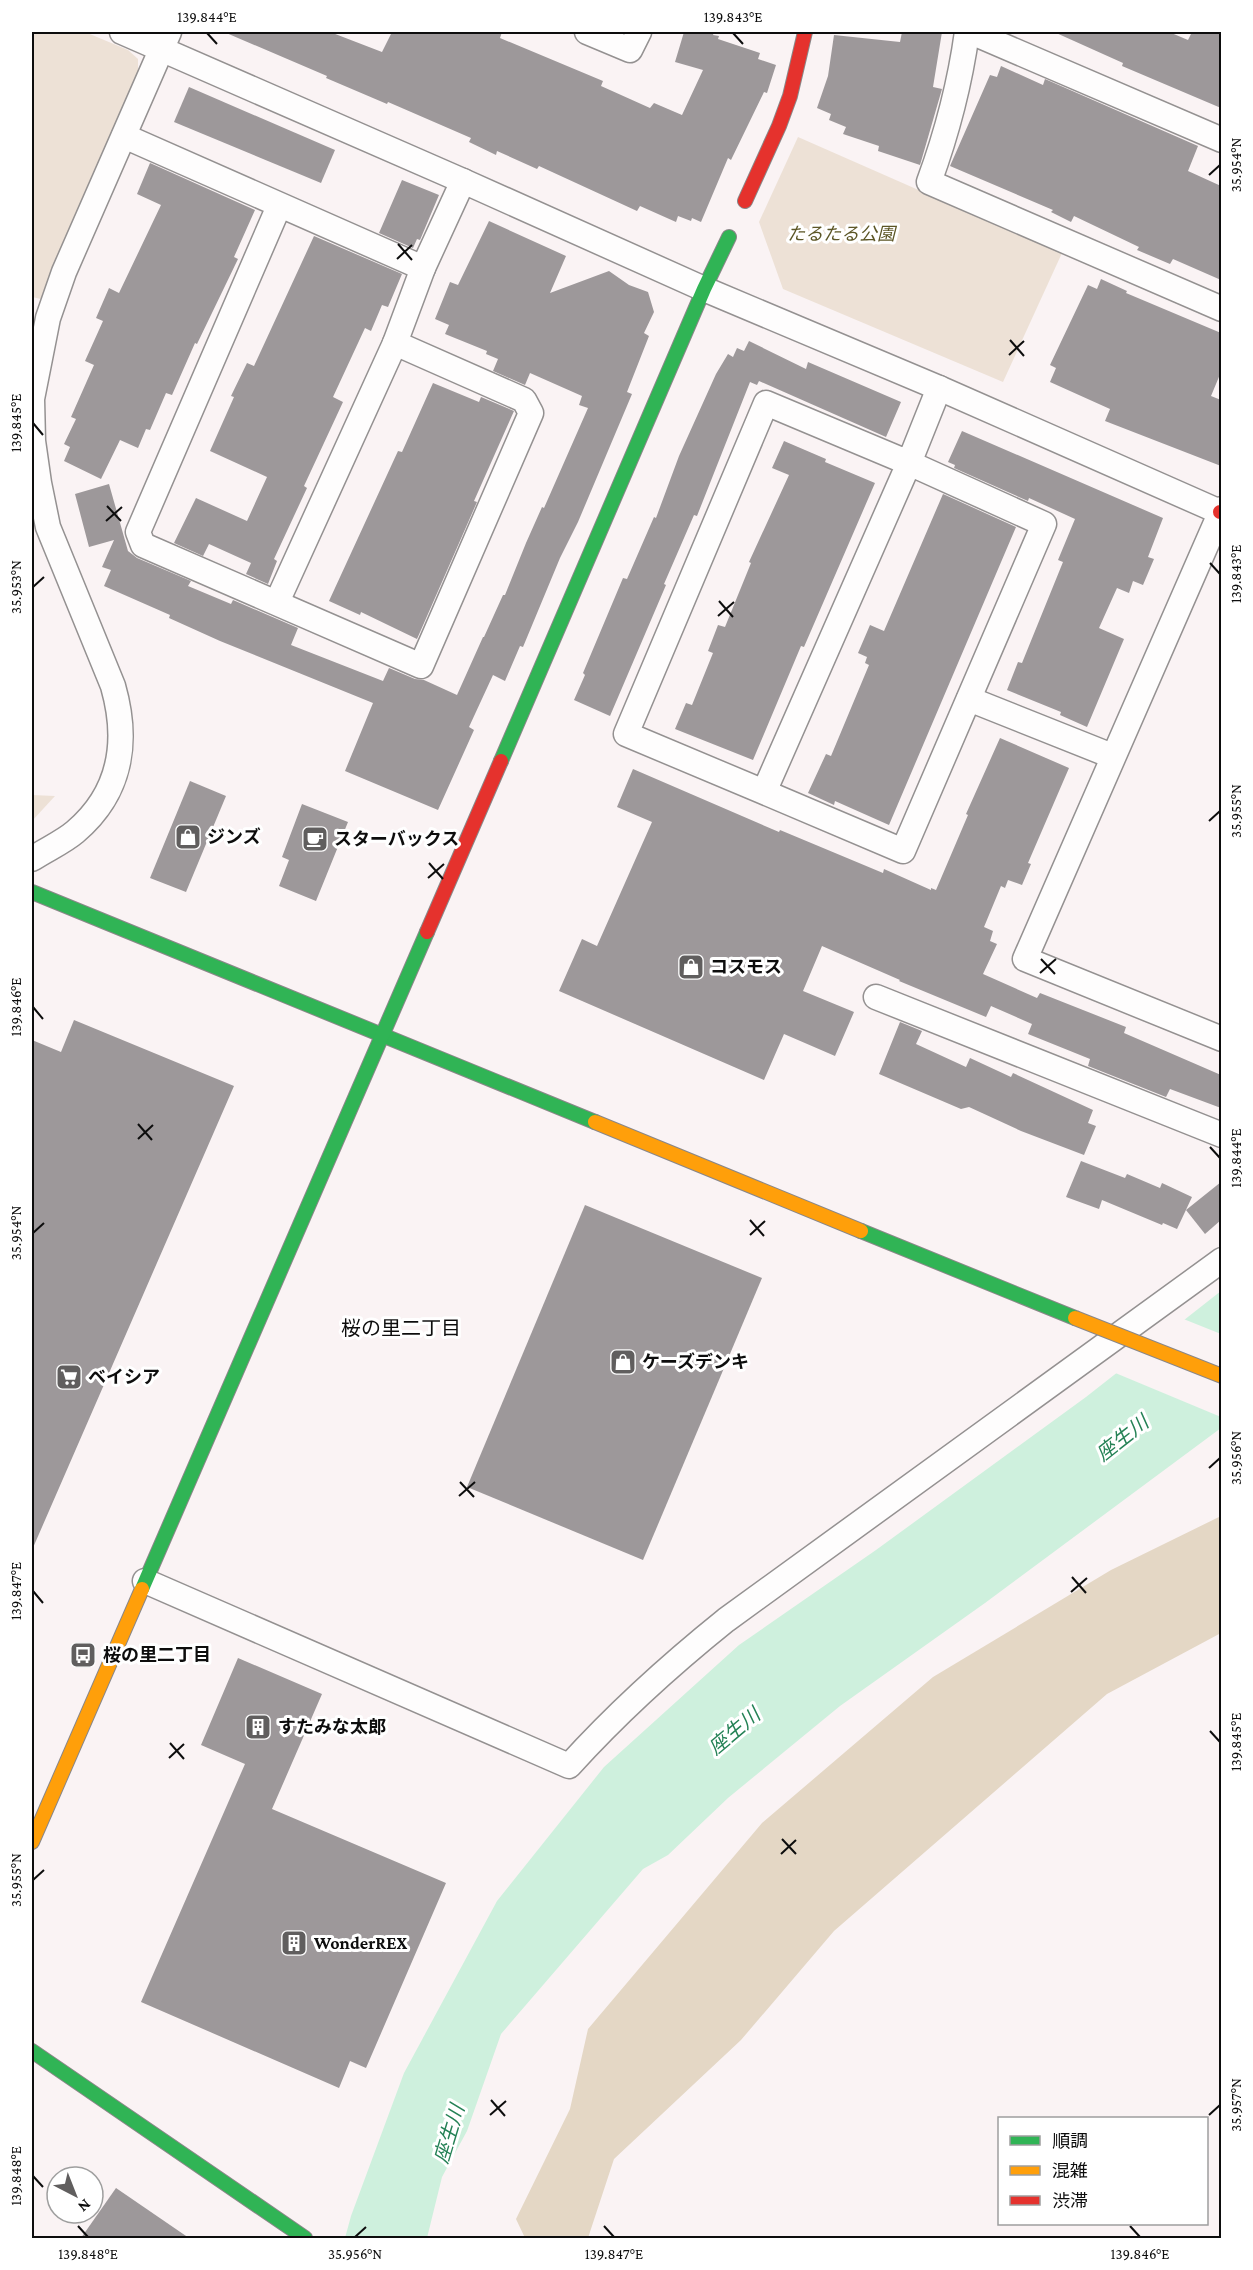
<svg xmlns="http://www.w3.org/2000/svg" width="1253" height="2270" font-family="'Crimson Pro','Noto Sans JP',serif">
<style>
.green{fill:#ede1d6}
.forest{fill:#e4d7c5}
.water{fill:#cef0dd}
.pier{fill:#faf3f4}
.building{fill:#9d989a}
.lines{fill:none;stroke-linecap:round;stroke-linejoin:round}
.street-casing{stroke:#949191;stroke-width:27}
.fast-casing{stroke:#8a8788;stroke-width:16}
.slow-casing{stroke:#8a8788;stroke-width:16}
.jam-casing{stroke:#8a8788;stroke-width:16}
.street{stroke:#fefdfd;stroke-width:24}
.fast{stroke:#30b455;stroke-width:14}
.slow{stroke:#ff9f0a;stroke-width:14}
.jam{stroke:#e5322d;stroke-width:14}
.slow-bridge-casing{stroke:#8a8788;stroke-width:16;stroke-linecap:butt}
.slow-bridge{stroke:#ff9f0a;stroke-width:14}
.ticks{fill:none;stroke:#0d0d0d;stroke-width:2}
.labels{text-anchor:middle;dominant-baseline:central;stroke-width:6;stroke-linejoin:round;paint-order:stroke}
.park-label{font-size:18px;font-style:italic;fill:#5c5626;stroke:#fff}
.poi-label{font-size:18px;font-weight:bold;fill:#0d0d0d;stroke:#fff;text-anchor:start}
.neighbourhood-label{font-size:20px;fill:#0d0d0d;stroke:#fff}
.water-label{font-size:20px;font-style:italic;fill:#258256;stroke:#fff}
.neatline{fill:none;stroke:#0d0d0d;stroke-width:2}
.ticks-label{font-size:15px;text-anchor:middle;fill:#0d0d0d}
</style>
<rect width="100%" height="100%" fill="#faf3f4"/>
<g class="green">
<path d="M32 32H85L128 50 138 59V74L41 299 32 297Z"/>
<path d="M798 137 1062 253 1003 382 783 289 759 222Z"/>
<path d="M32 795 55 796 32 821Z"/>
</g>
<path class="forest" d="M1221 1516V1633L1107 1694 834 1931 741 2040 614 2159 588 2238H525L516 2219 570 2109 588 2029 762 1823 933 1677 1111 1570Z"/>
<path class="water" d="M1221 1291V1428L985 1603 840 1706 728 1798 668 1855 643 1869 501 2034 467 2131 442 2177 427 2238H345L351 2216 404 2073 497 1901 604 1767 739 1645 876 1550 1086 1397Z"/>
<path class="pier" d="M1181 1318 1221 1334V1417L1113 1372Z"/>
<g class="building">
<path d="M224 32H330L382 52 392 32H502L500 38 603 81 601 86 650 108 654 103 682 115 703 70 675 62 684 32H714L713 35 719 36 718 39 760 53 758 59 776 65 767 93 764 92 731 160 728 158 701 222 692 218 691 221 678 216 676 222 640 206 637 211 539 166 537 169 497 151 496 155 469 142 471 138 388 102 387 104 326 78 327 76Z"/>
<path d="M902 32H942L933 87 942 89 920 165 878 151 879 146 843 134 846 127 829 120 831 114 817 108 828 76 834 35 900 42Z"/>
<path d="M1054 32H1169L1188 40 1192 32H1221V108L1122 66 1123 63Z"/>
<path d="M1001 66 1043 85 1045 79 1198 146 1188 171 1221 186V280L1173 259 1170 264 1137 250 1139 247 1074 216 1071 222 1051 212 1053 210 950 166 990 75 997 77Z"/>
<path d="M189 87 335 150 321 183 174 122Z"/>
<path d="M150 163 255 210 234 257 238 259 197 344 195 343 172 395 166 393 150 430 146 429 138 448 120 440 101 479 64 461 70 447 64 444 76 419 71 417 94 365 85 361 103 321 96 318 109 288 119 293 161 205 137 194Z"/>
<path d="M402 180 439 195 420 240 417 239 413 248 379 233Z"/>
<path d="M489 221 566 256 550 293 609 271 629 285 648 292 654 312 644 333 649 336 627 392 632 394 578 522 560 558 523 647 520 646 505 681 493 675 469 727 474 730 438 810 345 771 373 703 220 641 169 618 170 615 104 586 111 570 102 567 114 540 89 547 75 494 109 484 128 551 137 558 191 581 188 586 231 604 233 600 298 628 291 645 383 681 389 668 415 679 424 680 457 695 483 637H484L503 595H505L526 543 542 507 544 508 588 408 579 405 582 396 530 373 525 385 493 371 498 359 486 354 487 351 445 334 449 325 435 319 450 282 458 285Z"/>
<path d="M314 236 402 274 388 307 382 305 371 331 365 328 333 397 343 402 304 486 307 488 274 559 277 561 268 584 246 574 251 563 209 544 203 556 174 543 196 498 247 521 267 477 210 451 234 397 231 396 247 363 254 366Z"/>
<path d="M1101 279 1127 291 1126 293 1221 333V372L1211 396 1221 400V466L1105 421 1110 409 1050 382 1056 368 1050 365 1088 285 1097 289Z"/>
<path d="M749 341 806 369 808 362 901 402 886 437 759 381 757 385 750 382 697 516 694 515 664 584 666 585 610 716 574 700 585 675 583 673 623 578 627 579 654 517 656 518 679 456 716 374 728 354 733 357 737 348 744 351Z"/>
<path d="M433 383 479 402 481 397 514 411 474 501 477 502 417 639 361 612 360 615 329 601 398 451 402 452Z"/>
<path d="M962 431 1163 518 1148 557 1154 559 1143 585 1133 581 1129 593 1117 588 1099 628 1124 639 1087 727 1060 715 1061 712 1007 690 1018 662 1022 663 1063 562 1058 560 1075 519 1029 498 1028 501 954 468 955 465 948 462Z"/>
<path d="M784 441 826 459 825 462 875 483 804 647 801 646 753 760 675 729 686 703 692 705 713 653 708 651 718 625 725 627 751 563 749 562 789 475 772 468Z"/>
<path d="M943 494 1016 527 889 825 835 801 834 805 808 793 826 754 831 756 869 665 865 663 867 657 858 653 870 625 884 631Z"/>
<path d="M1000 738 1069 768 1028 863 1031 864 1022 885 1008 880 1005 888 1001 886 984 927 993 931 990 941 997 944 983 974 1037 998 1040 993 1126 1027 1124 1033 1221 1075V1108L1170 1089 1166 1097 1088 1066 1090 1059 1028 1034 1032 1024 991 1006 986 1017 899 981 900 980 822 946 803 991 854 1012 835 1056 784 1034 764 1080 559 991 582 939 597 946 652 822 617 807 633 769 779 832 780 830 883 873 884 869 931 890V888L936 890 968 815 966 814Z"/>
<path d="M190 781 226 796 186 892 150 878Z"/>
<path d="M302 804 348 822 316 901 279 886 289 860 282 857Z"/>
<path d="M74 1020 234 1086 32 1550V1040L61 1052Z"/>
<path d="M900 1022 922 1031 916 1044 966 1067 970 1058 1011 1077 1013 1073 1093 1110 1088 1123 1096 1126 1084 1155 1021 1131 969 1107 961 1109 879 1074Z"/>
<path d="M1081 1161 1125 1178 1127 1174 1160 1188 1162 1183 1192 1197 1177 1229 1163 1223 1162 1225 1102 1200 1099 1209 1066 1197Z"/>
<path d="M1221 1182V1220L1205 1234 1186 1210Z"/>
<path d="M585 1205 762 1278 643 1560 467 1487Z"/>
<path d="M238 1658 322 1694 272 1809 446 1883 366 2068 350 2061 339 2088 141 2002 245 1764 201 1745Z"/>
<path d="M116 2188 189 2238H81Z"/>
</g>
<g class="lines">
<g class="street-casing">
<g id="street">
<path d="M122 32 463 181 704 289 939 388 1220 512"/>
<path d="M587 32 630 50 639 32"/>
<path d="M967 32C960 83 947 133 929 182L1222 309"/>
<path d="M971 32 1222 140"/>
<path d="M124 136 423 268 463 181"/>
<path d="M279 206 138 532 143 545 421 666 531 413 524 400 395 343 423 268"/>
<path d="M1222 509 1025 959 1222 1039"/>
<path d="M277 602 395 343"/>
<path d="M969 699 1112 756"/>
<path d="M764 792 903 851 1044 524 909 463 766 403 626 734 764 792 909 463 939 388"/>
<path d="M32 859C45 850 62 843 75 832 121 793 129 742 113 686L48 527 39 483 33 441 32 399 48 318 64 272 169 32"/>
<path d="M876 997 1222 1135"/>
<path d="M145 1581 569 1766C617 1713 670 1665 726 1620L1222 1260"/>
</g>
</g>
<g class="fast-casing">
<g id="fast">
<path d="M501 761 704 289 729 237"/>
<path d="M32 892 595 1122"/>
<path d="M861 1231 1075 1318"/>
<path d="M142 1589 427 932"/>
<path d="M32 2051 305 2238"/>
</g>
</g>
<g class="slow-casing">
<g id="slow">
<path d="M595 1122 861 1231"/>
<path d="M32 1842 142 1589"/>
</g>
</g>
<g class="jam-casing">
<g id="jam">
<path d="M745 201 779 126 790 96 805 32"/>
<path d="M1220 512H1222"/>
<path d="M427 932 501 761"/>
</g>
</g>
<use href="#street" class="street"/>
<use href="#fast" class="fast"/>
<use href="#slow" class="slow"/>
<use href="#jam" class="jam"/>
<g class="slow-bridge-casing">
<path id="slow-bridge" d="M1075 1318 1222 1376"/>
</g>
<use href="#slow-bridge" class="slow-bridge"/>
</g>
<path class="ticks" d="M207 33 217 44M733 33 743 44M1209 175 1220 165M398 244 412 260M397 259 412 245M1010 340 1024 356M1009 355 1024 341M33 423 43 435M107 506 121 521M106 521 122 507M1210 563 1220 574M33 587 44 577M719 601 733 617M718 616 734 602M1209 821 1220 811M429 863 443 879M428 878 444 864M1041 959 1055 974M1040 973 1056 959M33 1007 43 1019M138 1124 152 1140M138 1139 153 1125M1210 1147 1220 1158M750 1220 764 1236M33 1233 44 1223M750 1235 765 1221M1209 1468 1220 1458M460 1482 474 1497M459 1496 475 1482M1072 1577 1086 1593M33 1591 43 1603M1071 1592 1087 1578M1210 1731 1220 1742M170 1743 184 1759M169 1758 184 1744M782 1839 796 1854M781 1854 796 1840M33 1880 44 1870M491 2100 505 2116M490 2115 506 2101M1209 2115 1220 2105M33 2176 43 2187M78 2226 88 2237M604 2226 614 2237M1130 2226 1140 2237M355 2237 366 2227"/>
<defs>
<g id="shop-square" transform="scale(1.35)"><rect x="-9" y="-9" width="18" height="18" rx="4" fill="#605e5e" stroke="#fff"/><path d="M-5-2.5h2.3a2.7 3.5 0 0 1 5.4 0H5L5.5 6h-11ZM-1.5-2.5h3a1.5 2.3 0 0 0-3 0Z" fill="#fff"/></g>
<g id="cafe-square" transform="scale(1.35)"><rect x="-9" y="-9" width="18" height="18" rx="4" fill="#605e5e" stroke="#fff"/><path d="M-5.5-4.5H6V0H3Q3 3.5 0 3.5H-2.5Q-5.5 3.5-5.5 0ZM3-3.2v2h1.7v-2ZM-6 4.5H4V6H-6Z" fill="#fff"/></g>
<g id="supermarket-square" transform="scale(1.35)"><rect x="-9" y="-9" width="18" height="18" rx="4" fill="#605e5e" stroke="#fff"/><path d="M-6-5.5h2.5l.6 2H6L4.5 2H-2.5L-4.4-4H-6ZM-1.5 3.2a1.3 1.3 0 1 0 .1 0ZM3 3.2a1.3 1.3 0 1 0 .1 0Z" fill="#fff"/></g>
<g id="bus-square" transform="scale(1.35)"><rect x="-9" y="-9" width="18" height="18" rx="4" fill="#605e5e" stroke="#fff"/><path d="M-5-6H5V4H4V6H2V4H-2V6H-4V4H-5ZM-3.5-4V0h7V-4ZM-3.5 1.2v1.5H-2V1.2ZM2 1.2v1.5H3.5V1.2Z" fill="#fff"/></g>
<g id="building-square" transform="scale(1.35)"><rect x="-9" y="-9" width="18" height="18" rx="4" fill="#605e5e" stroke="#fff"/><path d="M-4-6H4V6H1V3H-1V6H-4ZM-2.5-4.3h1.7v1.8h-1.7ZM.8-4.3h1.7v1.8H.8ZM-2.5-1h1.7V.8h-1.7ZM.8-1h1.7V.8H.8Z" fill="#fff"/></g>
</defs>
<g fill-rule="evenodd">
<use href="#shop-square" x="188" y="837"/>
<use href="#cafe-square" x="315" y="839"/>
<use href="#shop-square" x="691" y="967"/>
<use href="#shop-square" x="623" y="1362"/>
<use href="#supermarket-square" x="69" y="1377"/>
<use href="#bus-square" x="83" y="1655"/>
<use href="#building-square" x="258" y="1727"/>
<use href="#building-square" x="294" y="1943"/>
</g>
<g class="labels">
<g class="park-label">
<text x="841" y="234">たるたる公園</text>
</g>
<g class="poi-label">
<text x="207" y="837">ジンズ</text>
<text x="334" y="839">スターバックス</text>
<text x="710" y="967">コスモス</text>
<text x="642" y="1362">ケーズデンキ</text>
<text x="88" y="1377">ベイシア</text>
<text x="103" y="1655">桜の里二丁目</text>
<text x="278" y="1727">すたみな太郎</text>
<text x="314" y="1943">WonderREX</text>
</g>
<g class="neighbourhood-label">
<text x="401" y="1328">桜の里二丁目</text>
</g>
<g class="water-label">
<text transform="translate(1122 1438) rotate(-38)">座生川</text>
<text transform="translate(734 1731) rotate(-40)">座生川</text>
<text transform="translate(449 2134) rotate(-73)">座生川</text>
</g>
</g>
<rect width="1253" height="2270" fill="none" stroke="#ffffff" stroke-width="66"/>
<rect x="998" y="2117" width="210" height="108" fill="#ffffff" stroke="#9e9e9e" stroke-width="1.5"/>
<rect x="1010" y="2136" width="30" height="9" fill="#30b455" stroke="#9e9e9e" stroke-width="1.5"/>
<text x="1052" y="2147" font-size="18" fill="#0d0d0d">順調</text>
<rect x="1010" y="2166" width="30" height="9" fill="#ff9f0a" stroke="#9e9e9e" stroke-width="1.5"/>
<text x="1052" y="2177" font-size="18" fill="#0d0d0d">混雑</text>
<rect x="1010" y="2196" width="30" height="9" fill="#e5322d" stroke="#9e9e9e" stroke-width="1.5"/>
<text x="1052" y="2207" font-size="18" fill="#0d0d0d">渋滞</text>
<g transform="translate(75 2195) rotate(138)"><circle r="28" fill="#ffffff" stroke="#9e9e9e" stroke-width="1.5"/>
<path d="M0-4.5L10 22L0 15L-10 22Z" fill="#605e5e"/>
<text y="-9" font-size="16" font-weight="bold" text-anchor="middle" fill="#0d0d0d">N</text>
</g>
<rect x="33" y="33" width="1187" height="2204" class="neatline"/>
<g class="ticks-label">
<text x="207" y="22">139.844°E</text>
<text x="733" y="22">139.843°E</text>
<text transform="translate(1236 165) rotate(-90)" y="5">35.954°N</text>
<text transform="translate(16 423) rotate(-90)" y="5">139.845°E</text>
<text transform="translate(1236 574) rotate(-90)" y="5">139.843°E</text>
<text transform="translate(16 587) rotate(-90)" y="5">35.953°N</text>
<text transform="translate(1236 811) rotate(-90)" y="5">35.955°N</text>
<text transform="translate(16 1007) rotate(-90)" y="5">139.846°E</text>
<text transform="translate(1236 1158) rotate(-90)" y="5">139.844°E</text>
<text transform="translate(16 1233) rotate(-90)" y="5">35.954°N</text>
<text transform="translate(1236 1458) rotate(-90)" y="5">35.956°N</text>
<text transform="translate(16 1591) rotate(-90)" y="5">139.847°E</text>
<text transform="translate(1236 1742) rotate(-90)" y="5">139.845°E</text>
<text transform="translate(16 1880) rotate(-90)" y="5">35.955°N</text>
<text transform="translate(1236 2105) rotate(-90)" y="5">35.957°N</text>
<text transform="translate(16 2176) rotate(-90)" y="5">139.848°E</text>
<text x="88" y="2259">139.848°E</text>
<text x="355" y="2259">35.956°N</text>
<text x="614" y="2259">139.847°E</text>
<text x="1140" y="2259">139.846°E</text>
</g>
</svg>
